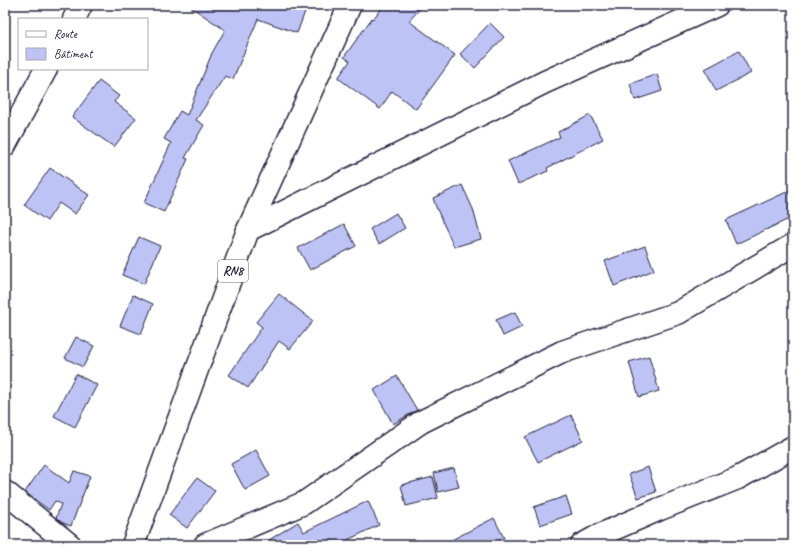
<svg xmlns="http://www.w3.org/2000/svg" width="798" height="550" font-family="Caveat,sans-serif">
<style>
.building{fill:#bec3f5;stroke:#22223b}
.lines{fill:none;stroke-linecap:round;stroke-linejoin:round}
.minor-casing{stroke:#22223b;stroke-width:25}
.primary-casing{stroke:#22223b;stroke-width:25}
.minor{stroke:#fff;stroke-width:22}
.primary{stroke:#fff;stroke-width:22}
.labels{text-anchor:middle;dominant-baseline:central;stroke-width:3.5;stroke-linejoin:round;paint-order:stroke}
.shield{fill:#fff;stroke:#646476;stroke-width:1}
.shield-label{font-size:13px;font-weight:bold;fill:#22223b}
</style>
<rect width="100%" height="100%" fill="#fff"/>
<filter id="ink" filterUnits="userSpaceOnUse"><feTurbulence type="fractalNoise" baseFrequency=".025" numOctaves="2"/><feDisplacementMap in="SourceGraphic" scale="8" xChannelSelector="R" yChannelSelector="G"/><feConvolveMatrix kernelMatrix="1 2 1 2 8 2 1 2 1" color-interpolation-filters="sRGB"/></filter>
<g filter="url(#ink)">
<g class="building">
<path d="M188 5H294L306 9 297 33 258 19 233 79 225 76 196 120 204 125 185 158 188 159 164 212 144 203 171 143 164 139 180 111 187 115 212 53 225 30Z"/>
<path d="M384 5H423L409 21 455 55 416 109 392 91 380 109 338 78 350 61 344 57 372 18 373 19Z"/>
<path d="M490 23 504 37 475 68 460 54Z"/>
<path d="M739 51 751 73 716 91 705 69Z"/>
<path d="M657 74 662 91 635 100 630 84Z"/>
<path d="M99 81 119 96 114 102 136 118 114 147 72 117Z"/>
<path d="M590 115 603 139 547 168 548 171 518 184 508 161 560 137 558 132Z"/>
<path d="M50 168 89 195 75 214 59 203 47 221 24 205Z"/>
<path d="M462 185 473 209 481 239 454 247 436 207 433 198Z"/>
<path d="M793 189V217L736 244 726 220Z"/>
<path d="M396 213 405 228 379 244 370 229Z"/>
<path d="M344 224 356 246 310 270 298 248Z"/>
<path d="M139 237 160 246 144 284 122 275Z"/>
<path d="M645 246 654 270 614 286 605 261Z"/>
<path d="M279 294 313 321 290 349 279 341 248 388 229 375 262 327 256 322Z"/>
<path d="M133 295 153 304 141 334 120 326Z"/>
<path d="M515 312 522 327 503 336 496 320Z"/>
<path d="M76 337 94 346 83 367 65 358Z"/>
<path d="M649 356 659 391 639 397 629 362Z"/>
<path d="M76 374 97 385 75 427 54 416Z"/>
<path d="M397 376 417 410 393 424 374 390Z"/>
<path d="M571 415 583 440 538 462 525 437Z"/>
<path d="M256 450 270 476 245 490 231 464Z"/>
<path d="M44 465 69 483 74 471 90 476 71 526 63 523 56 518 61 504 55 501 49 510 25 492Z"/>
<path d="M648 467 656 492 638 498 629 474Z"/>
<path d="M454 468 459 487 438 492 434 473Z"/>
<path d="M433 477 438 498 406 506 401 485Z"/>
<path d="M197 478 215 491 187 528 169 515Z"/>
<path d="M566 496 572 514 540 525 534 507Z"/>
<path d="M368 501 379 525 337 545H261L298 522 304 532Z"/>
<path d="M494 518 504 538 490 545H442Z"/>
</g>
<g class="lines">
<g class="minor-casing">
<g id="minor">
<path d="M74 19 81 5"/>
<path d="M5 145 46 69"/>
<path d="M248 230 545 82 717 5"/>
<path d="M5 492 70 545"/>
<path d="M205 545 304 503 421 422 562 352 678 313 793 245"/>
<path d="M582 545 600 535 660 509 738 478 793 447"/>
</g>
</g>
<g class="primary-casing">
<path id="primary" d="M133 545 248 230 350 5"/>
</g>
<use href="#minor" class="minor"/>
<use href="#primary" class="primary"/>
</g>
</g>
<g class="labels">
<rect class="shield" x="218" y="260" width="30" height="22" rx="3"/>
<g class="shield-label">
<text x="233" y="271">RN8</text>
</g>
</g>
<rect width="798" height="550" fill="none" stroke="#fff" stroke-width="20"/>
<rect x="10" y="10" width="778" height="530" fill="none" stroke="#22223b" stroke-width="1.5" filter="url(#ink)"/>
<rect x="18" y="18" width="130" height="52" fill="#ffffff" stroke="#a7a7b1"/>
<rect x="26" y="31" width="20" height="6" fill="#ffffff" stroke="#a7a7b1"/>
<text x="54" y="38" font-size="12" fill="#22223b">Route</text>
<rect x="26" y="48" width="20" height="12" fill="#bec3f5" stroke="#a7a7b1"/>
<text x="54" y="58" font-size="12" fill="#22223b">Bâtiment</text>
</svg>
